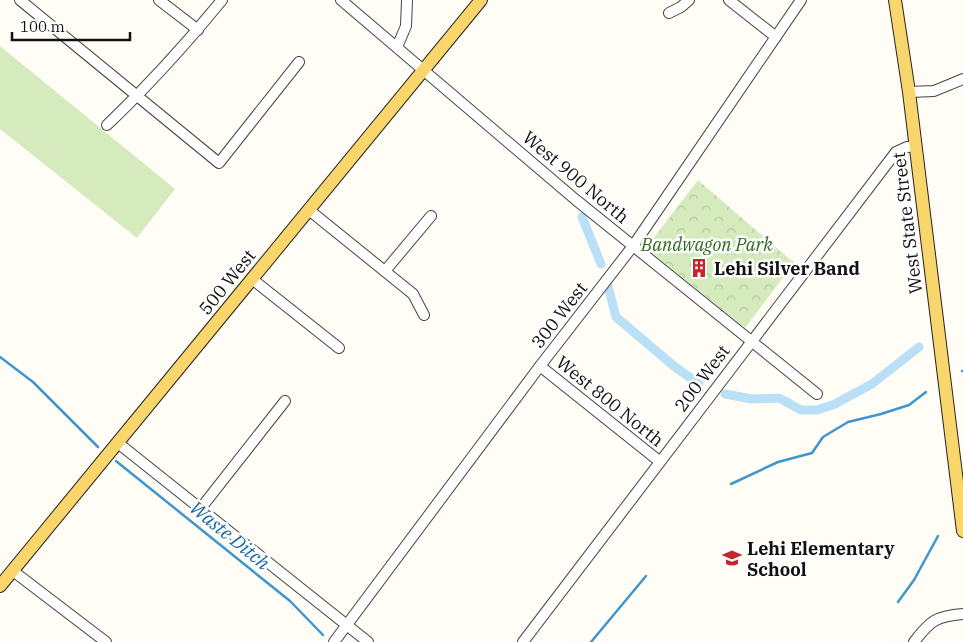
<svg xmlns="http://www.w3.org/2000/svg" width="963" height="642" font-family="'IBM Plex Serif',serif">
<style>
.grass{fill:#d5ebbd}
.park{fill:url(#park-crowns)}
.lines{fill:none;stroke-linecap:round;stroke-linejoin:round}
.stream{stroke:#3f96cf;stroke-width:2.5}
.canal{stroke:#b9e0f7;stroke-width:9}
.minor-casing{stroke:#444;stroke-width:12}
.major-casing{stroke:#222;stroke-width:14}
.minor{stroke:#fff;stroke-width:10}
.major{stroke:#f9d66b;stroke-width:12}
.labels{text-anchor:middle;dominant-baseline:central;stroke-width:5;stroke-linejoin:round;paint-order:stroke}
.street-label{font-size:18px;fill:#111;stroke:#fff}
.park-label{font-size:18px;font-style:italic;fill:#2f6b1f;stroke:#fff}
.poi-label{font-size:18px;font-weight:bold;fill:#111;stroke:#fff;text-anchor:start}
.water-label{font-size:19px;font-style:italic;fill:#1768a6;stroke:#fff}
</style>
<defs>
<pattern id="park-crowns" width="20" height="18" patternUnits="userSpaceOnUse" patternTransform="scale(1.25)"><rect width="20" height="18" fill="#d5ebbd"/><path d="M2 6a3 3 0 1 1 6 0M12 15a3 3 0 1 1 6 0" fill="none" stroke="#b6c8a1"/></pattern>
</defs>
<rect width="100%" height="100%" fill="#fffdf5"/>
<path class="grass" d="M0 46 175 189 137 238 0 129Z"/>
<path class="park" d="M698 180 794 263 745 328 646 248Z"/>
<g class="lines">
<g class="stream">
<path d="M0 357 33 382 98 447"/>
<path d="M962 371H963"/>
<path d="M116 461 290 601 323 635"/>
<path d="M731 484 778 462 812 453 823 437 848 422 881 414 909 405 926 392"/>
<path d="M898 602 914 580 938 536"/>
<path d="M591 642 646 576"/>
</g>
<g class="canal">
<path d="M582 217 601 264"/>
<path d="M608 286 616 317 675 367 699 384"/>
<path d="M725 394 752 399 779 398 801 410H817L835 404 872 384 919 347"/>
</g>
<g class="minor-casing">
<g id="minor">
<path d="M20 0 219 163 299 62"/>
<path d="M159 0 198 30"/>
<path d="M341 0 576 200 817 394"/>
<path d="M729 0 776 37"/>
<path d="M669 13 681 7 689 0"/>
<path d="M397 47 406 26 407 0"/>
<path d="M909 92 934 91 963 79"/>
<path d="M107 125C148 86 186 44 222 0"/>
<path d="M309 210 413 294 424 315"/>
<path d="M385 271 431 216"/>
<path d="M252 279 339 348"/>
<path d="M540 366 659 461"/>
<path d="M118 443 368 642"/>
<path d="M201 508 285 401"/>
<path d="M13 571 106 642"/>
<path d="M334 642 540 366 633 246 801 0"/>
<path d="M523 642 896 152 907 147 916 146"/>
<path d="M914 642C930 621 936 616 963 614"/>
</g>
</g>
<g class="major-casing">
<g id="major">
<path d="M895 0 909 92 963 531"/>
<path d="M0 586 481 0"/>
</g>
</g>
<use href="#minor" class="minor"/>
<use href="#major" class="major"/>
</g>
<defs>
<g id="building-bare" transform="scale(1.5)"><path d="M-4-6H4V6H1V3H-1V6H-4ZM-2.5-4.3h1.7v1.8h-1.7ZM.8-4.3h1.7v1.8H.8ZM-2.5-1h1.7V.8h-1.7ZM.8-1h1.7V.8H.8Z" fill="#c4262e" stroke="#fff" stroke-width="2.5" paint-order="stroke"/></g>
<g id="school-bare" transform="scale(1.5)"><path d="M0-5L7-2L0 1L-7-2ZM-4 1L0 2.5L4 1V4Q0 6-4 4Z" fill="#c4262e" stroke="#fff" stroke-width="2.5" paint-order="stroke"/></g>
</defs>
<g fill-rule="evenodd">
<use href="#building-bare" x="699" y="268"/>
<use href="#school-bare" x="732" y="558"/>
</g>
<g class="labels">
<g class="street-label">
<text transform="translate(576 177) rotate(40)">West 900 North</text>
<text transform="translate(907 223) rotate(-97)">West State Street</text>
<text transform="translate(227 282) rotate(-51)">500 West</text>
<text transform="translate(559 315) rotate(-52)">300 West</text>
<text transform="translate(702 378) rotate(-53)">200 West</text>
<text transform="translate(610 401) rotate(39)">West 800 North</text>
</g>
<g class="park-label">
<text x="707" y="244">Bandwagon Park</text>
</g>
<g class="poi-label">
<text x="714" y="268">Lehi Silver Band</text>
<text x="747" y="548">Lehi Elementary<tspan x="747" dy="21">School</tspan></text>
</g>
<g class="water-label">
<text transform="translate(230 535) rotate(39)">Waste Ditch</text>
</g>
</g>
<path d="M12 32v8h118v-8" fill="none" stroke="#111111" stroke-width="2.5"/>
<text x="20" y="32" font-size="15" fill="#111111" stroke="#ffffff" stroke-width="4" paint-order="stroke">100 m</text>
</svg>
